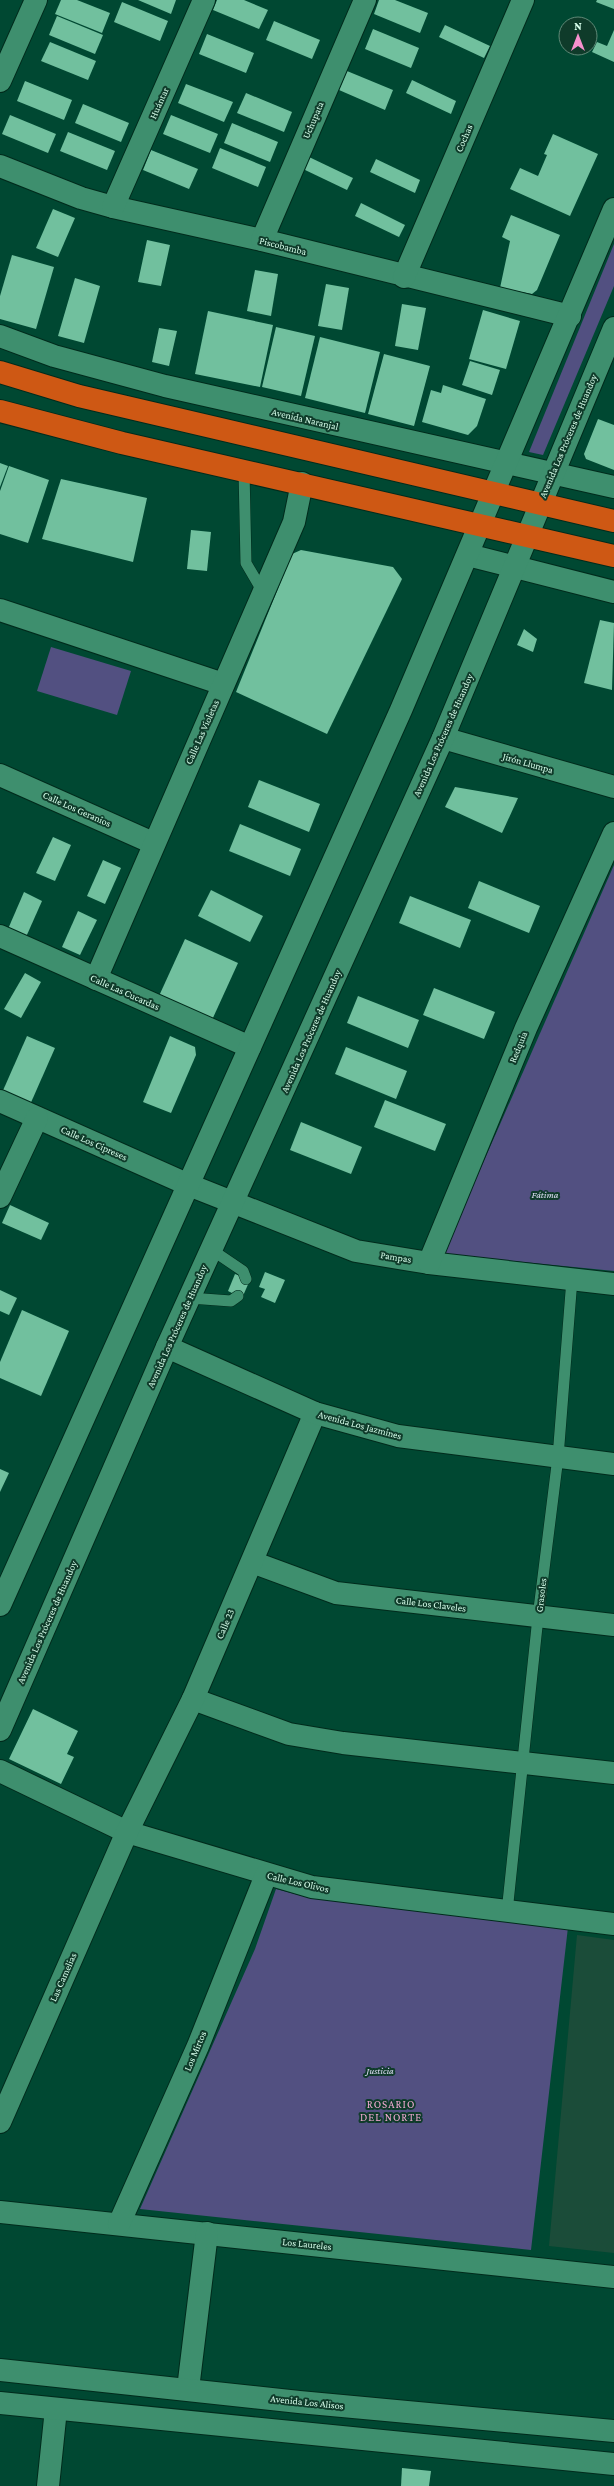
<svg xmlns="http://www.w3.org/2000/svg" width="614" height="2486" font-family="'Crimson Pro',serif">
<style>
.built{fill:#1b4c39}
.green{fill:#525081}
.building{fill:#71c09e}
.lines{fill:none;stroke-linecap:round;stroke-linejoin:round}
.lane-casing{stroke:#002b1c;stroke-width:12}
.street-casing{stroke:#002b1c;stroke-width:24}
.secondary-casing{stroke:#002b1c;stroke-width:24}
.highway-casing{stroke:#002b1c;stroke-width:24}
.lane{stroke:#3e8f6e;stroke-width:11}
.street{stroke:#3e8f6e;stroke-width:22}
.secondary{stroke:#3e8f6e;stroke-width:22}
.highway{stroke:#ce5814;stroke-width:22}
.labels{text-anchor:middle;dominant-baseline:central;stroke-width:4;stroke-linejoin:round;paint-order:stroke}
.street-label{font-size:10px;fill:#d6fdea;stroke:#0f3b2a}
.park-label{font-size:10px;font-style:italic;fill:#e0e0f6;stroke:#0f3b2a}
.neighbourhood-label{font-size:11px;letter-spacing:1px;fill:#f3aad4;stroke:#0f3b2a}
</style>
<rect width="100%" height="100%" fill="#004832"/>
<path class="built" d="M577 1935 614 1940V2253L549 2246Z"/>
<g class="green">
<path d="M614 244V286L543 455 529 452Z"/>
<path d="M51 647 131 671 117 715 37 691Z"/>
<path d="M614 865V1271L443 1254Z"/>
<path d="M276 1889 310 1898 568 1927 531 2250 140 2209 255 1949Z"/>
</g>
<g class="building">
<path d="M61 0H77L110 13 102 33 55 14Z"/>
<path d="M138 0H176L171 14Z"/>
<path d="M217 0H244L268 10 259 29 213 10Z"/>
<path d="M379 0H395L428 13 420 33 374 14Z"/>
<path d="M597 0H614V9L596 2Z"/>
<path d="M122 2 168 21 160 41 114 22Z"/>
<path d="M57 16 103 35 95 54 49 35Z"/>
<path d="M274 21 320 40 312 59 266 40Z"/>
<path d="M445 25 490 46 484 58 439 37Z"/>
<path d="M373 29 419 48 411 68 365 49Z"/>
<path d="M614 30V62L592 52 597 42 607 46Z"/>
<path d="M207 34 254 53 246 73 199 54Z"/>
<path d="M50 42 96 61 88 80 41 61Z"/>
<path d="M347 71 393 90 385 110 339 90Z"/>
<path d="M412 80 456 101 451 114 406 93Z"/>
<path d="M25 81 72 100 64 120 17 101Z"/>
<path d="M186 84 233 102 224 122 178 103Z"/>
<path d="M246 93 292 112 284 132 237 113Z"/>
<path d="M83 104 129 123 121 142 75 123Z"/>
<path d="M10 115 56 134 48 153 2 134Z"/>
<path d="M171 115 218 134 210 153 163 134Z"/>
<path d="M232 123 278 142 270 162 224 143Z"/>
<path d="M68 132 115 151 107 170 60 151Z"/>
<path d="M553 134 598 154 570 216 510 189 520 168 538 176 547 155 544 154Z"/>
<path d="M220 148 266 167 258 187 212 168Z"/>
<path d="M151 150 198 169 189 189 143 170Z"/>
<path d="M309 157 353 178 347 190 303 169Z"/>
<path d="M376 159 420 180 415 193 370 172Z"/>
<path d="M361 203 405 225 399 237 355 216Z"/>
<path d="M53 209 75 218 58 257 36 248Z"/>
<path d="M511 215 560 235 537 290 532 294 500 288 510 241 502 237Z"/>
<path d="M147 240 170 245 161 286 138 282Z"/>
<path d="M12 255 54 267 36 329 0 319V296Z"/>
<path d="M255 270 278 274 271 316 247 311Z"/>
<path d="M75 278 100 286 84 343 58 336Z"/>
<path d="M326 284 349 288 342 330 318 326Z"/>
<path d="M402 304 426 308 418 350 395 346Z"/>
<path d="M483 310 520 321 506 369 469 359Z"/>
<path d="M208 311 273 325 260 387 195 374Z"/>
<path d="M276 327 315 336 301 396 262 387Z"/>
<path d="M159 328 177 331 169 366 152 362Z"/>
<path d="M320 337 380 352 365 413 305 398Z"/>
<path d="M384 354 430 366 414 426 368 414Z"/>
<path d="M470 361 500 370 492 395 462 385Z"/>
<path d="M443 385 486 399 477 426 468 435 422 422 431 390 441 393Z"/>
<path d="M598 419 614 425V470L586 459 584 454Z"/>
<path d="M0 463 8 466 0 487Z"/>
<path d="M9 466 49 480 28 543 0 534V491Z"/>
<path d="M61 479 147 498 133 562 42 539Z"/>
<path d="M191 530 211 532 207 571 187 569Z"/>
<path d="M301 550 393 567 402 579 327 734 236 692 292 554Z"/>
<path d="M600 620 614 623 612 690 584 683Z"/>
<path d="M524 629 537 639 533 652 517 645Z"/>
<path d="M259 780 320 804 309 832 248 807Z"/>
<path d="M455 787 518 798 502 833 445 807Z"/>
<path d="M240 824 301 849 290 876 229 851Z"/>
<path d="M53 837 71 845 55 881 36 873Z"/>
<path d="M103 860 121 868 105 904 87 896Z"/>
<path d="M479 881 540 906 529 933 468 908Z"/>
<path d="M211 890 263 916 250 942 198 916Z"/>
<path d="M24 892 42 901 26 937 8 929Z"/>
<path d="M410 896 471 920 460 948 399 923Z"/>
<path d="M78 911 97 920 80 955 62 947Z"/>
<path d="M185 939 238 963 212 1020 159 996Z"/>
<path d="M25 973 41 982 21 1018 4 1009Z"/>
<path d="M434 988 495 1012 484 1039 423 1015Z"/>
<path d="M358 996 419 1020 408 1048 347 1023Z"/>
<path d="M27 1036 55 1048 29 1107 1 1095Z"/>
<path d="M170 1036 195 1047 196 1055 171 1113 143 1102Z"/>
<path d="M346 1047 407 1071 396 1099 335 1074Z"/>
<path d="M385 1100 446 1124 435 1151 374 1127Z"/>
<path d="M301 1122 362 1147 351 1174 290 1150Z"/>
<path d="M10 1205 49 1223 41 1240 2 1223Z"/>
<path d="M265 1272 285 1280 275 1303 261 1297 265 1289 259 1287Z"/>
<path d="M235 1274 250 1280 242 1298 228 1291Z"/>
<path d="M0 1290 17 1298 9 1315 0 1311Z"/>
<path d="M22 1310 69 1331 41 1396 0 1378V1362Z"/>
<path d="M0 1469 9 1473 0 1492Z"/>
<path d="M33 1709 78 1731 67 1754 74 1757 61 1784 9 1759Z"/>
<path d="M402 2468 431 2471 429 2486H401Z"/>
</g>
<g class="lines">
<g class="lane-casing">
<g id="lane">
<path d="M244 470 246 563 263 592"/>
<path d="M212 1250 243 1271 246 1279"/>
<path d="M190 1298 231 1301 238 1296"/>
<path d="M507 1912 538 1617 558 1457 572 1279"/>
</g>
</g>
<g class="street-casing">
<g id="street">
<path d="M0 81 36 0"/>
<path d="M0 166 81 198 113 207 262 240 570 316"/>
<path d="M113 207 204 0"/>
<path d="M262 240 365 0"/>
<path d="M404 277 523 0"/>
<path d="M0 610 223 684"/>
<path d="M443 738 614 787"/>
<path d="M0 775 153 843"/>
<path d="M0 936 250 1047"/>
<path d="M96 979 294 522 302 483"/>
<path d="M0 1101 189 1185 356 1251 429 1263 614 1284"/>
<path d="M0 1197 37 1118"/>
<path d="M429 1263 526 1028 614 833"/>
<path d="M252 1562 336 1593 614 1625"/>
<path d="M193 1699 289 1734 343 1743 614 1773"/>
<path d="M0 1771 127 1832 312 1887 614 1924"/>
<path d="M0 2122 127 1832 193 1699 315 1413"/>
<path d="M0 2212 614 2277"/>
<path d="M119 2224 198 2046 266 1875"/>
<path d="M188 2389 207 2233"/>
<path d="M48 2486 56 2409"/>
</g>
</g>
<g class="secondary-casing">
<g id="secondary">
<path d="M0 336 54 356 165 386 614 487"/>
<path d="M468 555 614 592"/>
<path d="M167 1347 315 1413 398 1436 614 1464"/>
<path d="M0 1605 401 710 614 209"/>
<path d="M0 1730 167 1347 443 738 614 328"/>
<path d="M0 2370 299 2402 614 2431"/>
<path d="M0 2403 614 2464"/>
</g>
</g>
<g class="highway-casing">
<g id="highway">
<path d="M0 372 79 396 614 521"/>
<path d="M0 411 122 443 614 556"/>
</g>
</g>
<use href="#lane" class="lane"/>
<use href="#street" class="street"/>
<use href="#secondary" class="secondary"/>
<use href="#highway" class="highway"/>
</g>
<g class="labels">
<g class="street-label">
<text transform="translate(159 103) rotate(-66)">Huántar</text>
<text transform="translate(313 120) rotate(-67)">Uchupata</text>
<text transform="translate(464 138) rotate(-67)">Cochas</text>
<text transform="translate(283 246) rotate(14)">Piscobamba</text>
<text transform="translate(305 419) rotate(13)">Avenida Naranjal</text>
<text transform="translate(568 436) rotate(-67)">Avenida Los Próceres de Huandoy</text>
<text transform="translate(202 732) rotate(-66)">Calle Las Violetas</text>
<text transform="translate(443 735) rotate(-66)">Avenida Los Próceres de Huandoy</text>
<text transform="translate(528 763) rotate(16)">Jirón Llumpa</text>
<text transform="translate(77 809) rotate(24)">Calle Los Geranios</text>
<text transform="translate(125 992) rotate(24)">Calle Las Cucardas</text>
<text transform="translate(311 1031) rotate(-66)">Avenida Los Próceres de Huandoy</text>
<text transform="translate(518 1047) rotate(-68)">Redquia</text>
<text transform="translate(94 1143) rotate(24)">Calle Los Cipreses</text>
<text transform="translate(396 1257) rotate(9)">Pampas</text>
<text transform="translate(177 1326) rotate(-66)">Avenida Los Próceres de Huandoy</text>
<text transform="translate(360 1425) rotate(15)">Avenida Los Jazmines</text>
<text transform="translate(541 1595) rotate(-83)">Grasoles</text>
<text transform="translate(431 1604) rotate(7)">Calle Los Claveles</text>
<text transform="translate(47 1622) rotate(-66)">Avenida Los Próceres de Huandoy</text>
<text transform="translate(225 1624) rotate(-67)">Calle 23</text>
<text transform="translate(298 1882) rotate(13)">Calle Los Olivos</text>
<text transform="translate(63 1977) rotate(-66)">Las Camelias</text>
<text transform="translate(195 2051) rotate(-67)">Los Mirtos</text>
<text transform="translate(307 2244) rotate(6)">Los Laureles</text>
<text transform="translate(307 2402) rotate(6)">Avenida Los Alisos</text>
</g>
<g class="park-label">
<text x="545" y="1194">Fátima</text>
<text x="380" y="2070">Justicia</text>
</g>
<g class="neighbourhood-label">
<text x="391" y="2104">ROSARIO<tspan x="391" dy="13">DEL NORTE</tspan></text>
</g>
</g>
<g transform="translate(578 36)"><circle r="19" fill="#0f3b2a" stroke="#5f8977"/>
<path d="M0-3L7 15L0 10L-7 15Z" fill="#f790cd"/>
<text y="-6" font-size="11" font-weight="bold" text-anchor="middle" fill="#d6fdea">N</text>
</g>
</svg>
